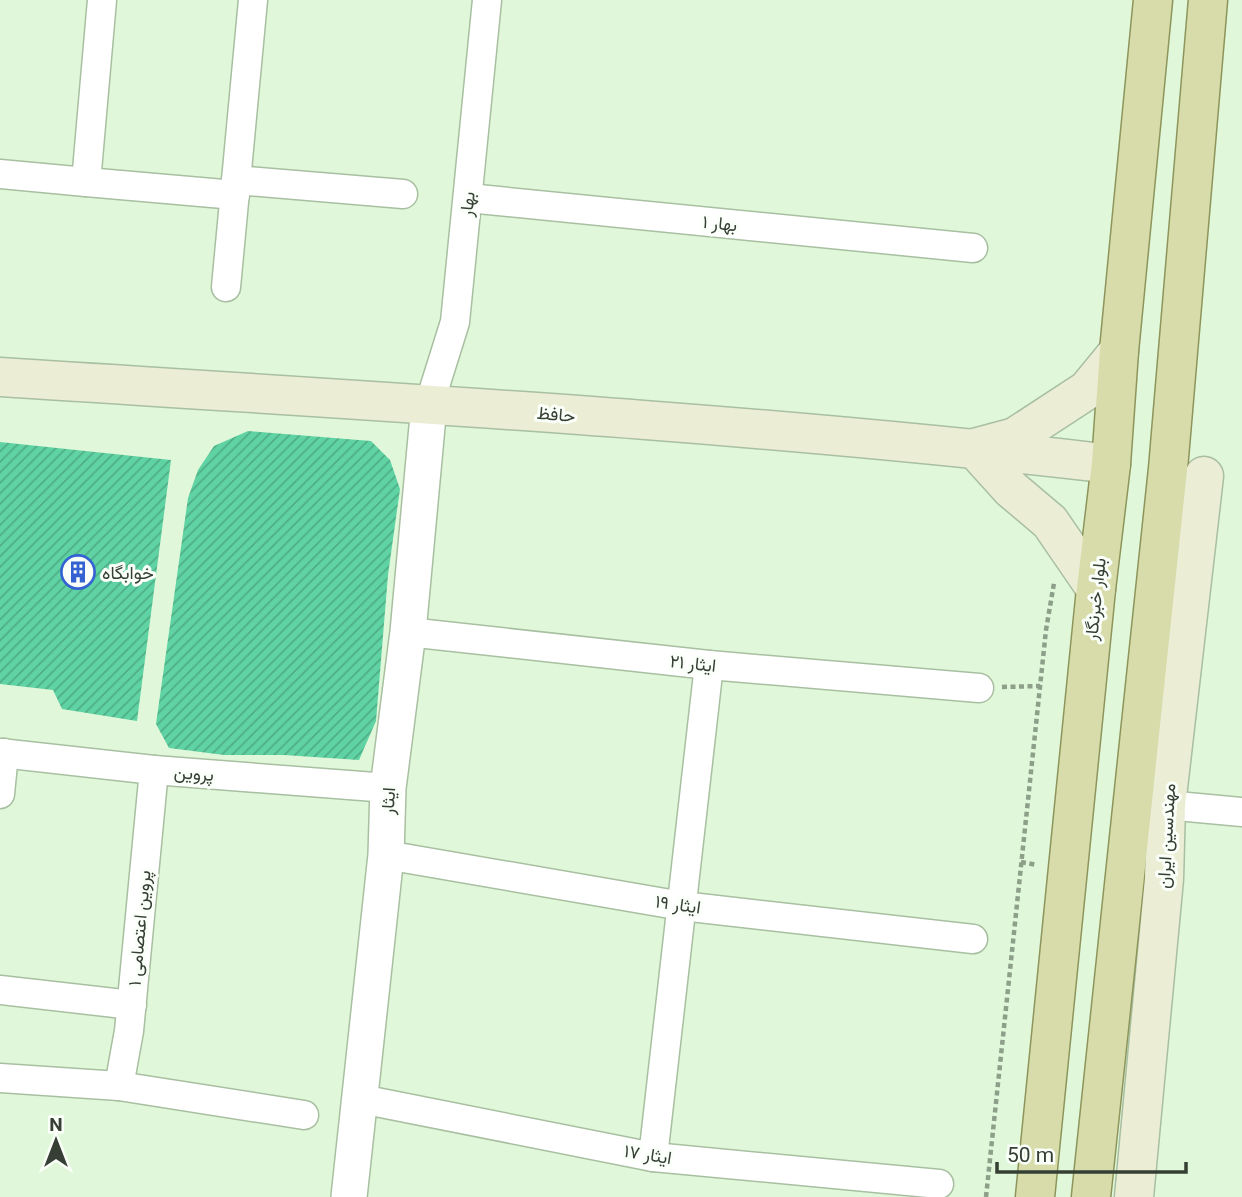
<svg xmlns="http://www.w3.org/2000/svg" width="1242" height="1197" font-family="Roboto,Vazirmatn,sans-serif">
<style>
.building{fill:url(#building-hatch)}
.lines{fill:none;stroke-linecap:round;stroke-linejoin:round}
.minor-casing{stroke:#a8bfa1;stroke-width:31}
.tertiary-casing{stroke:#a8bfa1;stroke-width:38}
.secondary-casing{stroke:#a8bfa1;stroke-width:41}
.primary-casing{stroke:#8d955c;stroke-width:41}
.path{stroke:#8d9e89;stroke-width:4.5;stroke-dasharray:5 3.5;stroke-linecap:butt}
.minor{stroke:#fff;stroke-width:28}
.tertiary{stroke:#fff;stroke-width:35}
.secondary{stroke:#ebedd5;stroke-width:38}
.primary{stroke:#d7dcaa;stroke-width:38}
.labels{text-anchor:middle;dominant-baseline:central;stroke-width:6;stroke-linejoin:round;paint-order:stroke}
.street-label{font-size:18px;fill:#353f33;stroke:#fafff9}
.poi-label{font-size:18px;fill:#353f33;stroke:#fafff9;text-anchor:start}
</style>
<defs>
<pattern id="building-hatch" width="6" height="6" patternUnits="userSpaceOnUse" patternTransform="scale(1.75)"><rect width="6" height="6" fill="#5fd3a3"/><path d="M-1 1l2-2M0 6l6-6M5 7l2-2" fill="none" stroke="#4fad85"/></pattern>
</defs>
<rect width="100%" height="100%" fill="#e0f8d9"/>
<g class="building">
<path d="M248 431 371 441 390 460 400 489 388 575 376 721 359 760 284 755H224L169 748 156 724 188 498 198 470 214 446Z"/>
<path d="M0 442 171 460 137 721 62 709 53 690 0 684Z"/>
</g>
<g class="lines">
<g class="minor-casing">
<g id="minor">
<path d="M102 0 86 182 235 195"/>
<path d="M0 174 86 182"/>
<path d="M236 180 403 194"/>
<path d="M468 198 973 248"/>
<path d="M226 287 253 0"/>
<path d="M429 405 455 322 487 0"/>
<path d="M408 632 709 665 979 688"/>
<path d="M0 753 154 770 388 788"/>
<path d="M0 794 4 753"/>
<path d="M1166 805 1242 812"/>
<path d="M386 855 682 906 973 939"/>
<path d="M0 990 132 1005"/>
<path d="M0 1078 119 1086 304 1115"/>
<path d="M119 1086 129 1031 154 770"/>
<path d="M361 1099 653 1157 939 1184"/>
<path d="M653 1157 709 665"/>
</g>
</g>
<g class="tertiary-casing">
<path id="tertiary" d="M349 1197 386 855 388 788 408 632 429 405"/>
</g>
<g class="secondary-casing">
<g id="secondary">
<path d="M0 377C370 401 742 421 1111 464"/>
<path d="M1096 589 1050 522 1011 489 974 448 1015 437 1087 390 1119 351"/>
<path d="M1134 1197 1164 879 1166 805 1204 476"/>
</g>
</g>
<g class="primary-casing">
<g id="primary">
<path d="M1035 1197 1096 589 1111 464 1119 351 1153 0"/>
<path d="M1091 1197 1168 469 1208 0"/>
</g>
</g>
<g class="path">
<path d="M1002 687 1040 686"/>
<path d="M1021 862 1037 865"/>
<path d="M986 1197 1046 630 1054 583"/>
</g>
<use href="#minor" class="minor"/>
<use href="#tertiary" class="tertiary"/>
<use href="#secondary" class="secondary"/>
<use href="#primary" class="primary"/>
</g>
<defs>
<g id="building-ring" transform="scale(1.75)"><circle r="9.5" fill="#fafff9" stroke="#3562d2" stroke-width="1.5"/><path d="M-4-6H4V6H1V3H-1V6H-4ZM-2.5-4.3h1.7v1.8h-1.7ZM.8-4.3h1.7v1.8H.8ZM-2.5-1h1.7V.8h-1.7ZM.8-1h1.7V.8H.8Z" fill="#3562d2"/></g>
</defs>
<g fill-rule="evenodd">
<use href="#building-ring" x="78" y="572"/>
</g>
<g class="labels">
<g class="street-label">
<text transform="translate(467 204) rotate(-84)">بهار</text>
<text transform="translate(720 223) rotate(6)">بهار ۱</text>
<text transform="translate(556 414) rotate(5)">حافظ</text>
<text transform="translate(1095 599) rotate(-84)">بلوار خبرنگار</text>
<text transform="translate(693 663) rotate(6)">ایثار ۲۱</text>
<text transform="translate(194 773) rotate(4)">پروین</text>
<text transform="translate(388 801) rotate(-87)">ایثار</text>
<text transform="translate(1166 836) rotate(-87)">مهندسین ایران</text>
<text transform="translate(678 904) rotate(8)">ایثار ۱۹</text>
<text transform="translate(139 928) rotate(-85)">پروین اعتصامی ۱</text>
<text transform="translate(648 1154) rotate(9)">ایثار ۱۷</text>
</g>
<g class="poi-label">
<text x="102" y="572">خوابگاه</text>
</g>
</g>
<g transform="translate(56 1141)" stroke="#fafff9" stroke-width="5" paint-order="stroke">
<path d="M0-5L12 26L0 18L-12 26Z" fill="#353f33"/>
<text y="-10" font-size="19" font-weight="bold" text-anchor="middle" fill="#353f33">N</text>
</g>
<path d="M997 1162v10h189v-10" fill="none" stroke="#353f33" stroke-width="3.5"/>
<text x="1007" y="1162" font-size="21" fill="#353f33" stroke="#fafff9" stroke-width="5" paint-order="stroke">50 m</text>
</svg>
